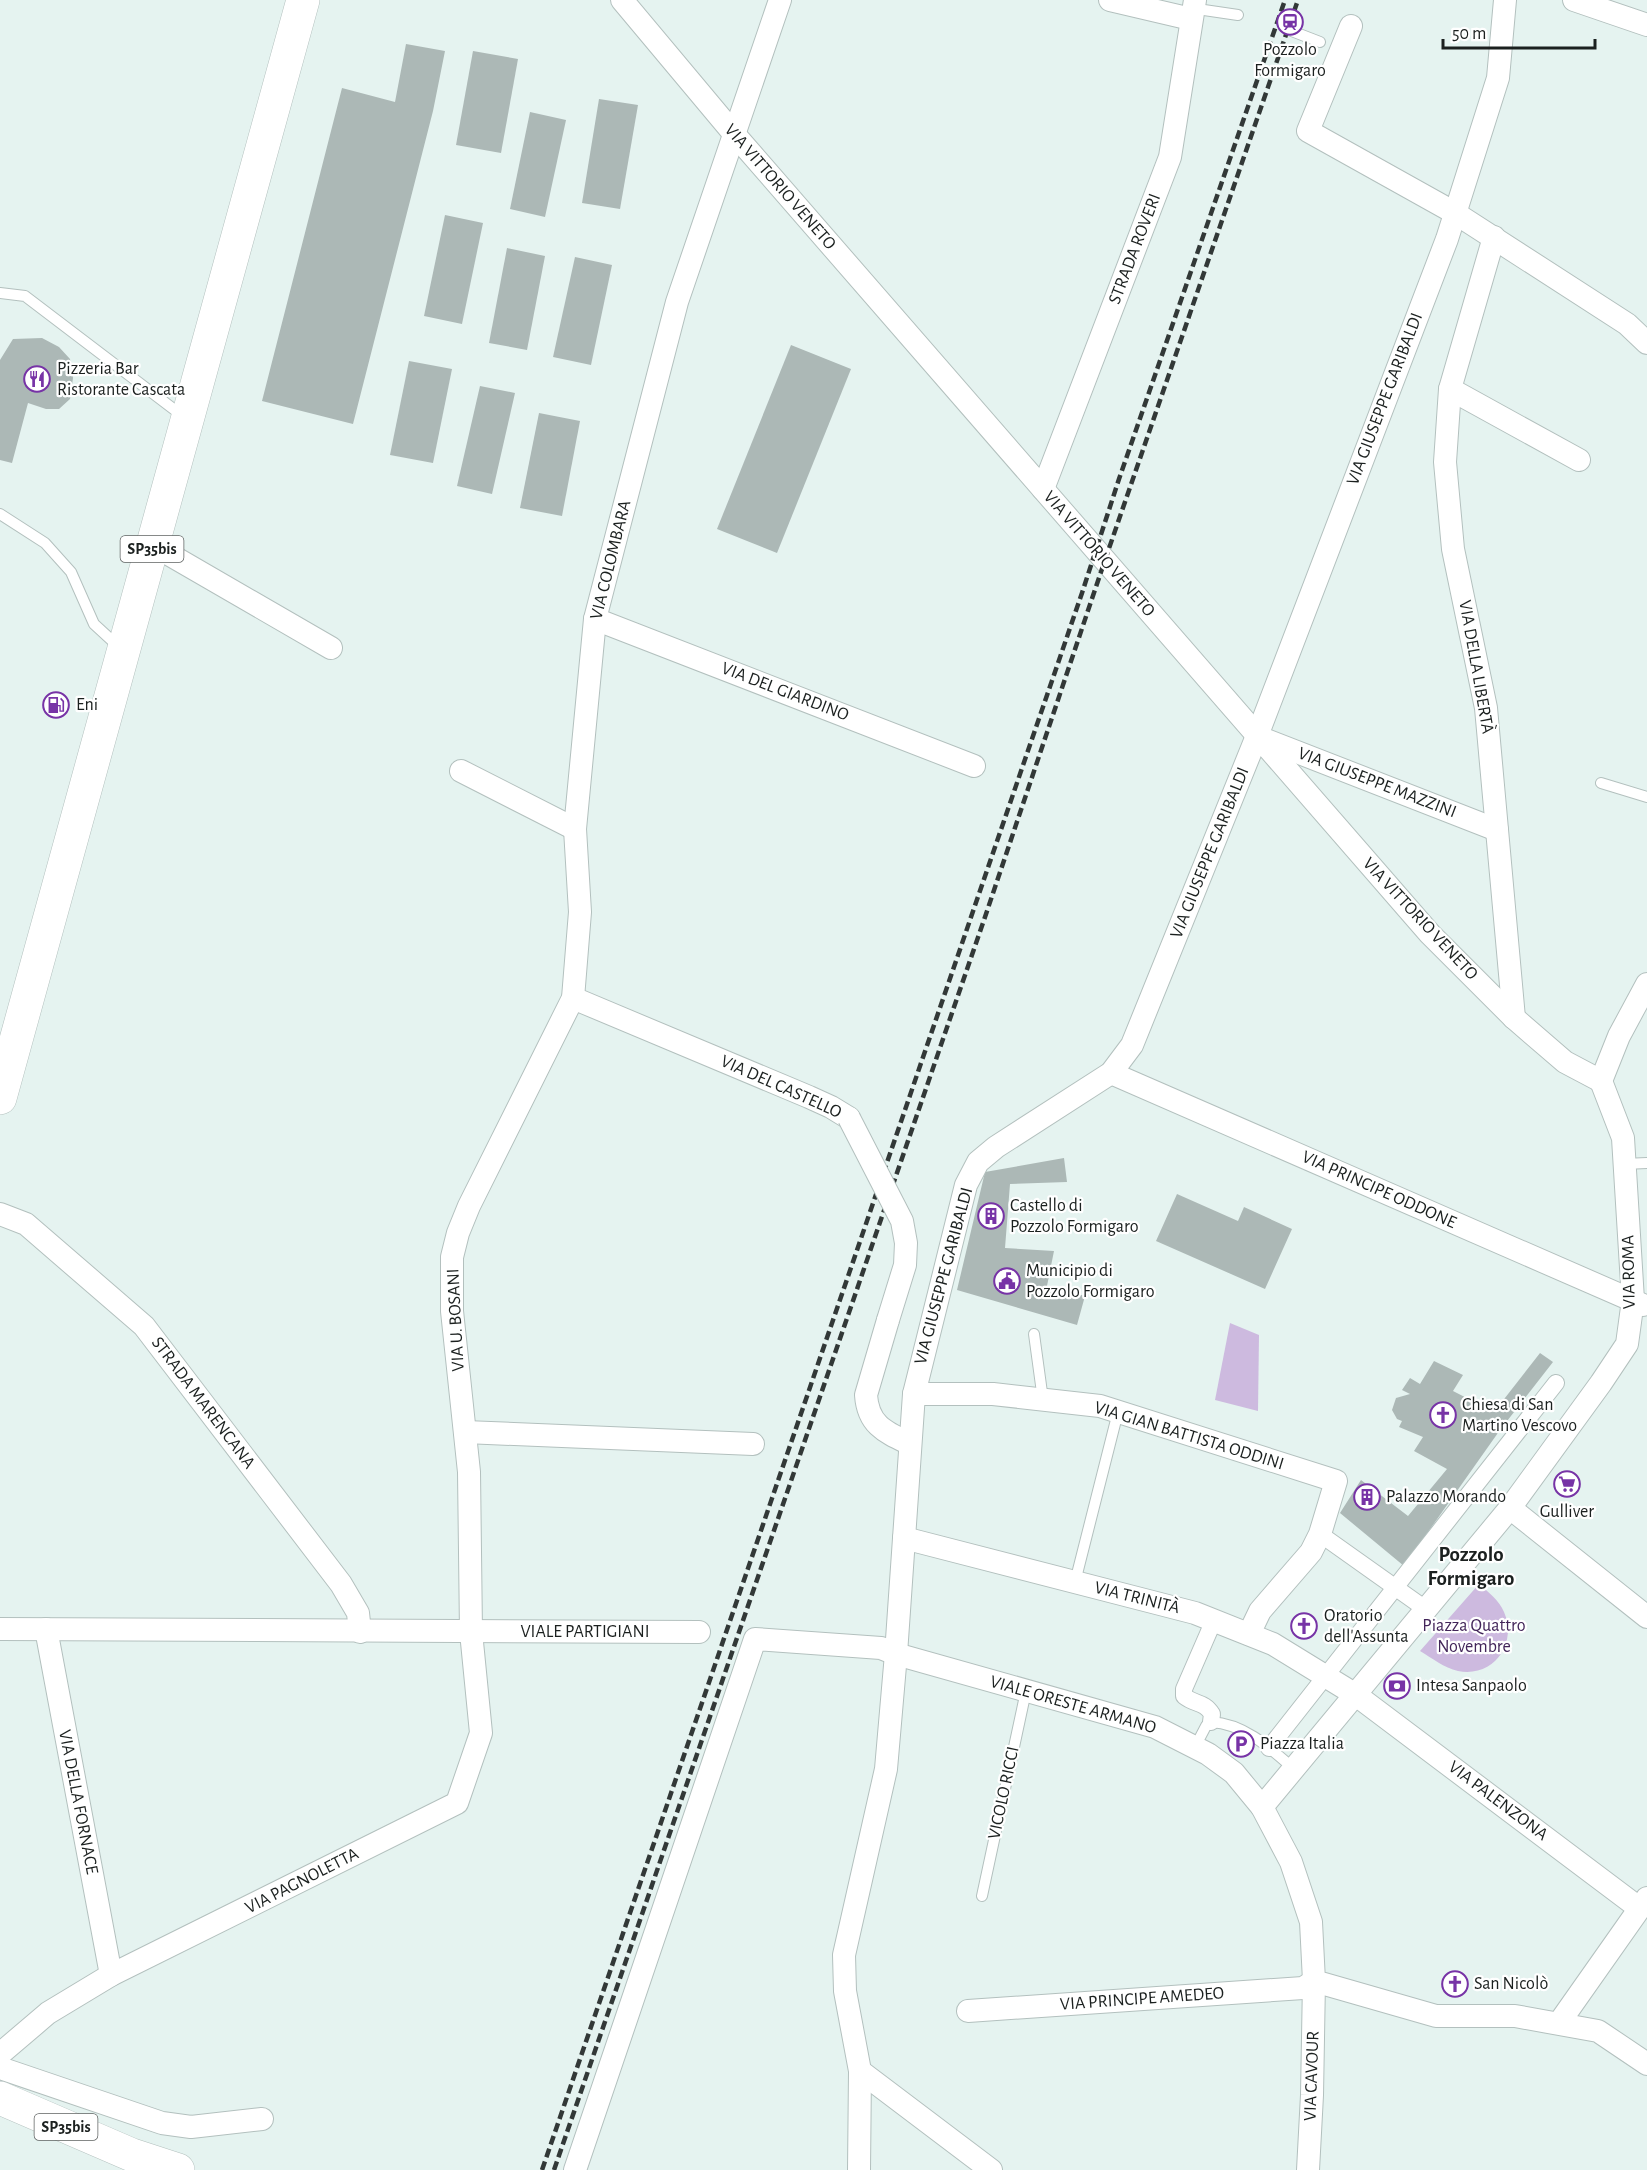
<svg xmlns="http://www.w3.org/2000/svg" width="1647" height="2170" font-family="'Alegreya Sans',sans-serif">
<style>
.green{fill:#cdbadf}
.building{fill:#acb8b6}
.lines{fill:none;stroke-linecap:round;stroke-linejoin:round}
.service-casing{stroke:#b3c0be;stroke-width:12}
.pedestrian-casing{stroke:#b3c0be;stroke-width:18}
.minor-casing{stroke:#b3c0be;stroke-width:24}
.primary-casing{stroke:#b3c0be;stroke-width:34}
.service{stroke:#fff;stroke-width:10}
.pedestrian{stroke:#fff;stroke-width:16}
.minor{stroke:#fff;stroke-width:22}
.primary{stroke:#fff;stroke-width:33}
.rail{stroke:#323837;stroke-width:4.5;stroke-dasharray:9 4.5;stroke-linecap:butt}
.minor-bridge-casing{stroke:#b3c0be;stroke-width:24;stroke-linecap:butt}
.minor-bridge{stroke:#fff;stroke-width:22}
.labels{text-anchor:middle;dominant-baseline:central;stroke-width:4.5;stroke-linejoin:round;paint-order:stroke}
.shield{fill:#fff;stroke:#5f6362;stroke-width:1.5}
.shield-label{font-size:16px;font-weight:bold;fill:#1b201f}
.poi-label{font-size:18px;fill:#1b201f;stroke:#fff;text-anchor:start}
.street-label{font-size:18px;fill:#1b201f;stroke:#fff}
.park-label{font-size:18px;fill:#422559;stroke:#fff}
.quarter-label{font-size:21px;font-weight:bold;fill:#1b201f;stroke:#fff}
</style>
<rect width="100%" height="100%" fill="#e5f3f0"/>
<g class="green">
<path d="M1230 1323 1259 1335 1258 1411 1215 1400Z"/>
<path d="M1479 1584C1488 1592 1499 1600 1504 1612 1518 1644 1493 1678 1458 1671 1444 1668 1432 1658 1420 1651Z"/>
</g>
<g class="building">
<path d="M406 44 445 51 433 111 353 424 262 401 342 88 395 102Z"/>
<path d="M473 51 518 59 501 153 456 145Z"/>
<path d="M599 99 638 105 620 209 582 203Z"/>
<path d="M530 112 566 120 545 217 510 209Z"/>
<path d="M445 215 483 223 462 324 424 316Z"/>
<path d="M507 248 545 256 527 350 489 343Z"/>
<path d="M575 257 612 265 591 365 553 357Z"/>
<path d="M42 338 59 347 70 359 73 378 70 399 59 409H46L28 403 12 463 0 460V360L13 339Z"/>
<path d="M791 345 851 369 777 553 717 529Z"/>
<path d="M409 361 452 369 433 463 390 455Z"/>
<path d="M480 386 515 393 492 494 457 486Z"/>
<path d="M539 413 580 421 562 516 520 508Z"/>
<path d="M1064 1158 1067 1182 1010 1184 1005 1248 1054 1251 1047 1286 1085 1296 1077 1325 957 1290 985 1172Z"/>
<path d="M1177 1194 1238 1221 1244 1207 1292 1229 1265 1289 1156 1241Z"/>
<path d="M1540 1353 1553 1362 1500 1430 1404 1566 1340 1513 1361 1480 1408 1516 1447 1469 1414 1451 1423 1437 1399 1427 1402 1421 1397 1419 1392 1410 1396 1398 1410 1394 1402 1390 1410 1378 1420 1384 1434 1361 1463 1375 1453 1391 1494 1412Z"/>
</g>
<g class="lines">
<g class="service-casing">
<g id="service">
<path d="M1204 10 1238 15"/>
<path d="M1289 30 1320 42"/>
<path d="M0 293 25 296 184 417"/>
<path d="M0 514 45 543 71 572 94 624 119 647"/>
<path d="M1601 783 1647 797"/>
<path d="M1624 1164 1647 1163"/>
<path d="M1034 1334 1043 1400"/>
<path d="M1075 1582 1118 1412"/>
<path d="M1195 1747 1206 1726 1211 1722C1245 1724 1270 1748 1294 1769"/>
<path d="M982 1896 1026 1691"/>
</g>
</g>
<g class="pedestrian-casing">
<g id="pedestrian">
<path d="M1320 1534 1427 1610"/>
<path d="M1211 1722 1212 1714C1204 1701 1195 1705 1184 1696V1689L1214 1620"/>
<path d="M1269 1748 1556 1383"/>
</g>
</g>
<g class="minor-casing">
<g id="minor">
<path d="M622 0 735 135 1430 934 1514 1018 1565 1062 1601 1081"/>
<path d="M1110 0 1191 19"/>
<path d="M1574 0 1647 25"/>
<path d="M1351 26 1308 131 1455 213 1627 324 1647 343"/>
<path d="M1494 237 1450 389 1445 462 1453 549 1486 708 1514 1018"/>
<path d="M1450 389 1579 460"/>
<path d="M1043 489 1170 157 1195 0"/>
<path d="M153 545 331 648"/>
<path d="M595 619 974 766"/>
<path d="M1261 738 1497 830"/>
<path d="M461 771 575 829"/>
<path d="M573 998 809 1097 831 1107 849 1118"/>
<path d="M1111 1073 1643 1305"/>
<path d="M1601 1081 1619 1036 1647 984"/>
<path d="M0 1214 26 1224 144 1326 341 1584 358 1613 360 1632"/>
<path d="M888 1320 866 1395C868 1425 885 1432 910 1444"/>
<path d="M914 1394H993L1100 1406 1336 1481 1320 1534 1311 1552 1260 1611 1249 1634"/>
<path d="M465 1432 753 1444"/>
<path d="M1510 1508 1647 1617"/>
<path d="M904 1538 1195 1613 1273 1644 1356 1695 1639 1908"/>
<path d="M0 1629 699 1632"/>
<path d="M46 1629 111 1975"/>
<path d="M1262 1807 1510 1508 1601 1383 1627 1344 1633 1300 1623 1138 1601 1081"/>
<path d="M968 2011 1303 1988 1314 1981"/>
<path d="M1559 2023 1647 1898"/>
<path d="M0 2054 48 2013 111 1975 457 1803 481 1733 471 1632 469 1472 452 1311V1257L458 1233 469 1206 573 998 580 912 575 829 595 619 677 302 780 0"/>
<path d="M0 2068 162 2123 191 2127 262 2119"/>
<path d="M575 2170 755 1639 881 1648 896 1654 1155 1727 1208 1754 1234 1773 1262 1807 1291 1862 1311 1922 1314 1981 1436 2016H1515L1598 2031 1647 2064"/>
<path d="M859 2170 860 2071"/>
<path d="M991 2170 860 2071 845 1991 844 1955 886 1769 896 1654 914 1394 966 1185 978 1162 996 1147 1111 1073 1132 1045 1257 736 1447 239 1498 78 1505 0"/>
<path d="M1308 2170 1312 2095 1314 1981"/>
</g>
</g>
<g class="primary-casing">
<g id="primary">
<path d="M0 1098 303 0"/>
<path d="M0 2098 132 2155 178 2170"/>
</g>
</g>
<use href="#service" class="service"/>
<use href="#pedestrian" class="pedestrian"/>
<use href="#minor" class="minor"/>
<use href="#primary" class="primary"/>
<g class="rail">
<path d="M542 2170 1082 593 1119 479 1285 0"/>
<path d="M554 2170 985 917 1105 560 1298 0"/>
</g>
<g class="minor-bridge-casing">
<path id="minor-bridge" d="M849 1118 902 1221 906 1243 905 1265 888 1320"/>
</g>
<use href="#minor-bridge" class="minor-bridge"/>
</g>
<defs>
<g id="station-ring" transform="scale(1.35)"><circle r="9.5" fill="#fff" stroke="#7733a6" stroke-width="1.5"/><path d="M-3-6H3Q5-6 5-4V2Q5 4 3 4L4.5 6H3L1.5 4h-3L-3 6H-4.5L-3 4Q-5 4-5 2V-4Q-5-6-3-6ZM-3.5-4v3h7v-3ZM-3.5 1v1.5H-2V1ZM2 1v1.5H3.5V1Z" fill="#7733a6"/></g>
<g id="restaurant-ring" transform="scale(1.35)"><circle r="9.5" fill="#fff" stroke="#7733a6" stroke-width="1.5"/><path d="M-5-6h1v4h1v-4h1v4h1v-4h1v5L-1.5 .5V6h-2V.5L-5-1ZM5-6V6H3V1.5H1.5Q1.5-4 5-6Z" fill="#7733a6"/></g>
<g id="fuel-ring" transform="scale(1.35)"><circle r="9.5" fill="#fff" stroke="#7733a6" stroke-width="1.5"/><path d="M-5.5-6h7V0h2V4h1.3V-2.5L3-4.5l.8-.8L6-3V5H2.5V1h-1V6h-7ZM-4.2-4.7v3.2H.2V-4.7Z" fill="#7733a6"/></g>
<g id="building-ring" transform="scale(1.35)"><circle r="9.5" fill="#fff" stroke="#7733a6" stroke-width="1.5"/><path d="M-4-6H4V6H1V3H-1V6H-4ZM-2.5-4.3h1.7v1.8h-1.7ZM.8-4.3h1.7v1.8H.8ZM-2.5-1h1.7V.8h-1.7ZM.8-1h1.7V.8H.8Z" fill="#7733a6"/></g>
<g id="civic-ring" transform="scale(1.35)"><circle r="9.5" fill="#fff" stroke="#7733a6" stroke-width="1.5"/><path d="M-.6-6.5H3V-4.5H.6V-3L4-1V1h2V6H-6V1h2V-1L-.6-3ZM-1.2 2.5V6h2.4V2.5Z" fill="#7733a6"/></g>
<g id="church-ring" transform="scale(1.35)"><circle r="9.5" fill="#fff" stroke="#7733a6" stroke-width="1.5"/><path d="M-1.2-6h2.4v3.5h3.3v2.4h-3.3V6h-2.4V-.1h-3.3v-2.4h3.3Z" fill="#7733a6"/></g>
<g id="supermarket-ring" transform="scale(1.35)"><circle r="9.5" fill="#fff" stroke="#7733a6" stroke-width="1.5"/><path d="M-6-5.5h2.5l.6 2H6L4.5 2H-2.5L-4.4-4H-6ZM-1.5 3.2a1.3 1.3 0 1 0 .1 0ZM3 3.2a1.3 1.3 0 1 0 .1 0Z" fill="#7733a6"/></g>
<g id="bank-ring" transform="scale(1.35)"><circle r="9.5" fill="#fff" stroke="#7733a6" stroke-width="1.5"/><path d="M-6-4H6V4H-6ZM0-2.3a2.3 2.3 0 1 0 0 4.6a2.3 2.3 0 1 0 0-4.6Z" fill="#7733a6"/></g>
<g id="parking-ring" transform="scale(1.35)"><circle r="9.5" fill="#fff" stroke="#7733a6" stroke-width="1.5"/><path d="M-3.5-5.5H1a3.5 3.5 0 0 1 0 7H-1V5.5H-3.5ZM-1-3.4V-.6H.8a1.4 1.4 0 0 0 0-2.8Z" fill="#7733a6"/></g>
</defs>
<g fill-rule="evenodd">
<use href="#station-ring" x="1290" y="22"/>
<use href="#restaurant-ring" x="37" y="379"/>
<use href="#fuel-ring" x="56" y="705"/>
<use href="#building-ring" x="991" y="1216"/>
<use href="#civic-ring" x="1007" y="1281"/>
<use href="#church-ring" x="1443" y="1415"/>
<use href="#supermarket-ring" x="1567" y="1484"/>
<use href="#building-ring" x="1367" y="1497"/>
<use href="#church-ring" x="1304" y="1626"/>
<use href="#bank-ring" x="1397" y="1686"/>
<use href="#parking-ring" x="1241" y="1744"/>
<use href="#church-ring" x="1455" y="1984"/>
</g>
<g class="labels">
<g class="shield">
<rect x="120.5" y="536" width="63" height="26" rx="4.5"/>
<rect x="34.5" y="2114" width="63" height="26" rx="4.5"/>
</g>
<g class="shield-label">
<text x="152" y="549">SP35bis</text>
<text x="66" y="2127">SP35bis</text>
</g>
<g class="poi-label">
<text x="1290" y="50" text-anchor="middle">Pozzolo<tspan x="1290" dy="21">Formigaro</tspan></text>
<text x="57" y="369">Pizzeria Bar<tspan x="57" dy="21">Ristorante Cascata</tspan></text>
<text x="76" y="705">Eni</text>
<text x="1010" y="1206">Castello di<tspan x="1010" dy="21">Pozzolo Formigaro</tspan></text>
<text x="1026" y="1271">Municipio di<tspan x="1026" dy="21">Pozzolo Formigaro</tspan></text>
<text x="1462" y="1405">Chiesa di San<tspan x="1462" dy="21">Martino Vescovo</tspan></text>
<text x="1386" y="1497">Palazzo Morando</text>
<text x="1567" y="1512" text-anchor="middle">Gulliver</text>
<text x="1324" y="1616">Oratorio<tspan x="1324" dy="21">dell'Assunta</tspan></text>
<text x="1416" y="1686">Intesa Sanpaolo</text>
<text x="1260" y="1744">Piazza Italia</text>
<text x="1474" y="1984">San Nicolò</text>
</g>
<g class="street-label">
<text transform="translate(780 187) rotate(49)">VIA VITTORIO VENETO</text>
<text transform="translate(1135 249) rotate(-69)">STRADA ROVERI</text>
<text transform="translate(1385 399) rotate(-69)">VIA GIUSEPPE GARIBALDI</text>
<text transform="translate(1099 554) rotate(49)">VIA VITTORIO VENETO</text>
<text transform="translate(611 560) rotate(-76)">VIA COLOMBARA</text>
<text transform="translate(1476 667) rotate(80)">VIA DELLA LIBERTÀ</text>
<text transform="translate(785 692) rotate(21)">VIA DEL GIARDINO</text>
<text transform="translate(1377 783) rotate(21)">VIA GIUSEPPE MAZZINI</text>
<text transform="translate(1210 853) rotate(-68)">VIA GIUSEPPE GARIBALDI</text>
<text transform="translate(1420 919) rotate(47)">VIA VITTORIO VENETO</text>
<text transform="translate(781 1087) rotate(24)">VIA DEL CASTELLO</text>
<text transform="translate(1379 1190) rotate(24)">VIA PRINCIPE ODDONE</text>
<text transform="translate(1629 1272) rotate(-91)">VIA ROMA</text>
<text transform="translate(944 1276) rotate(-75)">VIA GIUSEPPE GARIBALDI</text>
<text transform="translate(456 1320) rotate(-93)">VIA U. BOSANI</text>
<text transform="translate(203 1403) rotate(53)">STRADA MARENCANA</text>
<text transform="translate(1189 1436) rotate(17)">VIA GIAN BATTISTA ODDINI</text>
<text transform="translate(1137 1598) rotate(14)">VIA TRINITÀ</text>
<text x="585" y="1632">VIALE PARTIGIANI</text>
<text transform="translate(1073 1705) rotate(16)">VIALE ORESTE ARMANO</text>
<text transform="translate(1004 1793) rotate(-78)">VICOLO RICCI</text>
<text transform="translate(1498 1801) rotate(37)">VIA PALENZONA</text>
<text transform="translate(78 1802) rotate(79)">VIA DELLA FORNACE</text>
<text transform="translate(302 1881) rotate(-27)">VIA PAGNOLETTA</text>
<text transform="translate(1142 1999) rotate(-4)">VIA PRINCIPE AMEDEO</text>
<text transform="translate(1312 2076) rotate(-88)">VIA CAVOUR</text>
</g>
<g class="park-label">
<text x="1474" y="1626">Piazza Quattro<tspan x="1474" dy="21">Novembre</tspan></text>
</g>
<g class="quarter-label">
<text x="1471" y="1554">Pozzolo<tspan x="1471" dy="24">Formigaro</tspan></text>
</g>
</g>
<path d="M1443 39v9h152v-9" fill="none" stroke="#1b201f" stroke-width="3"/>
<text x="1452" y="39" font-size="18" fill="#1b201f" stroke="#ffffff" stroke-width="4.5" paint-order="stroke">50 m</text>
</svg>
